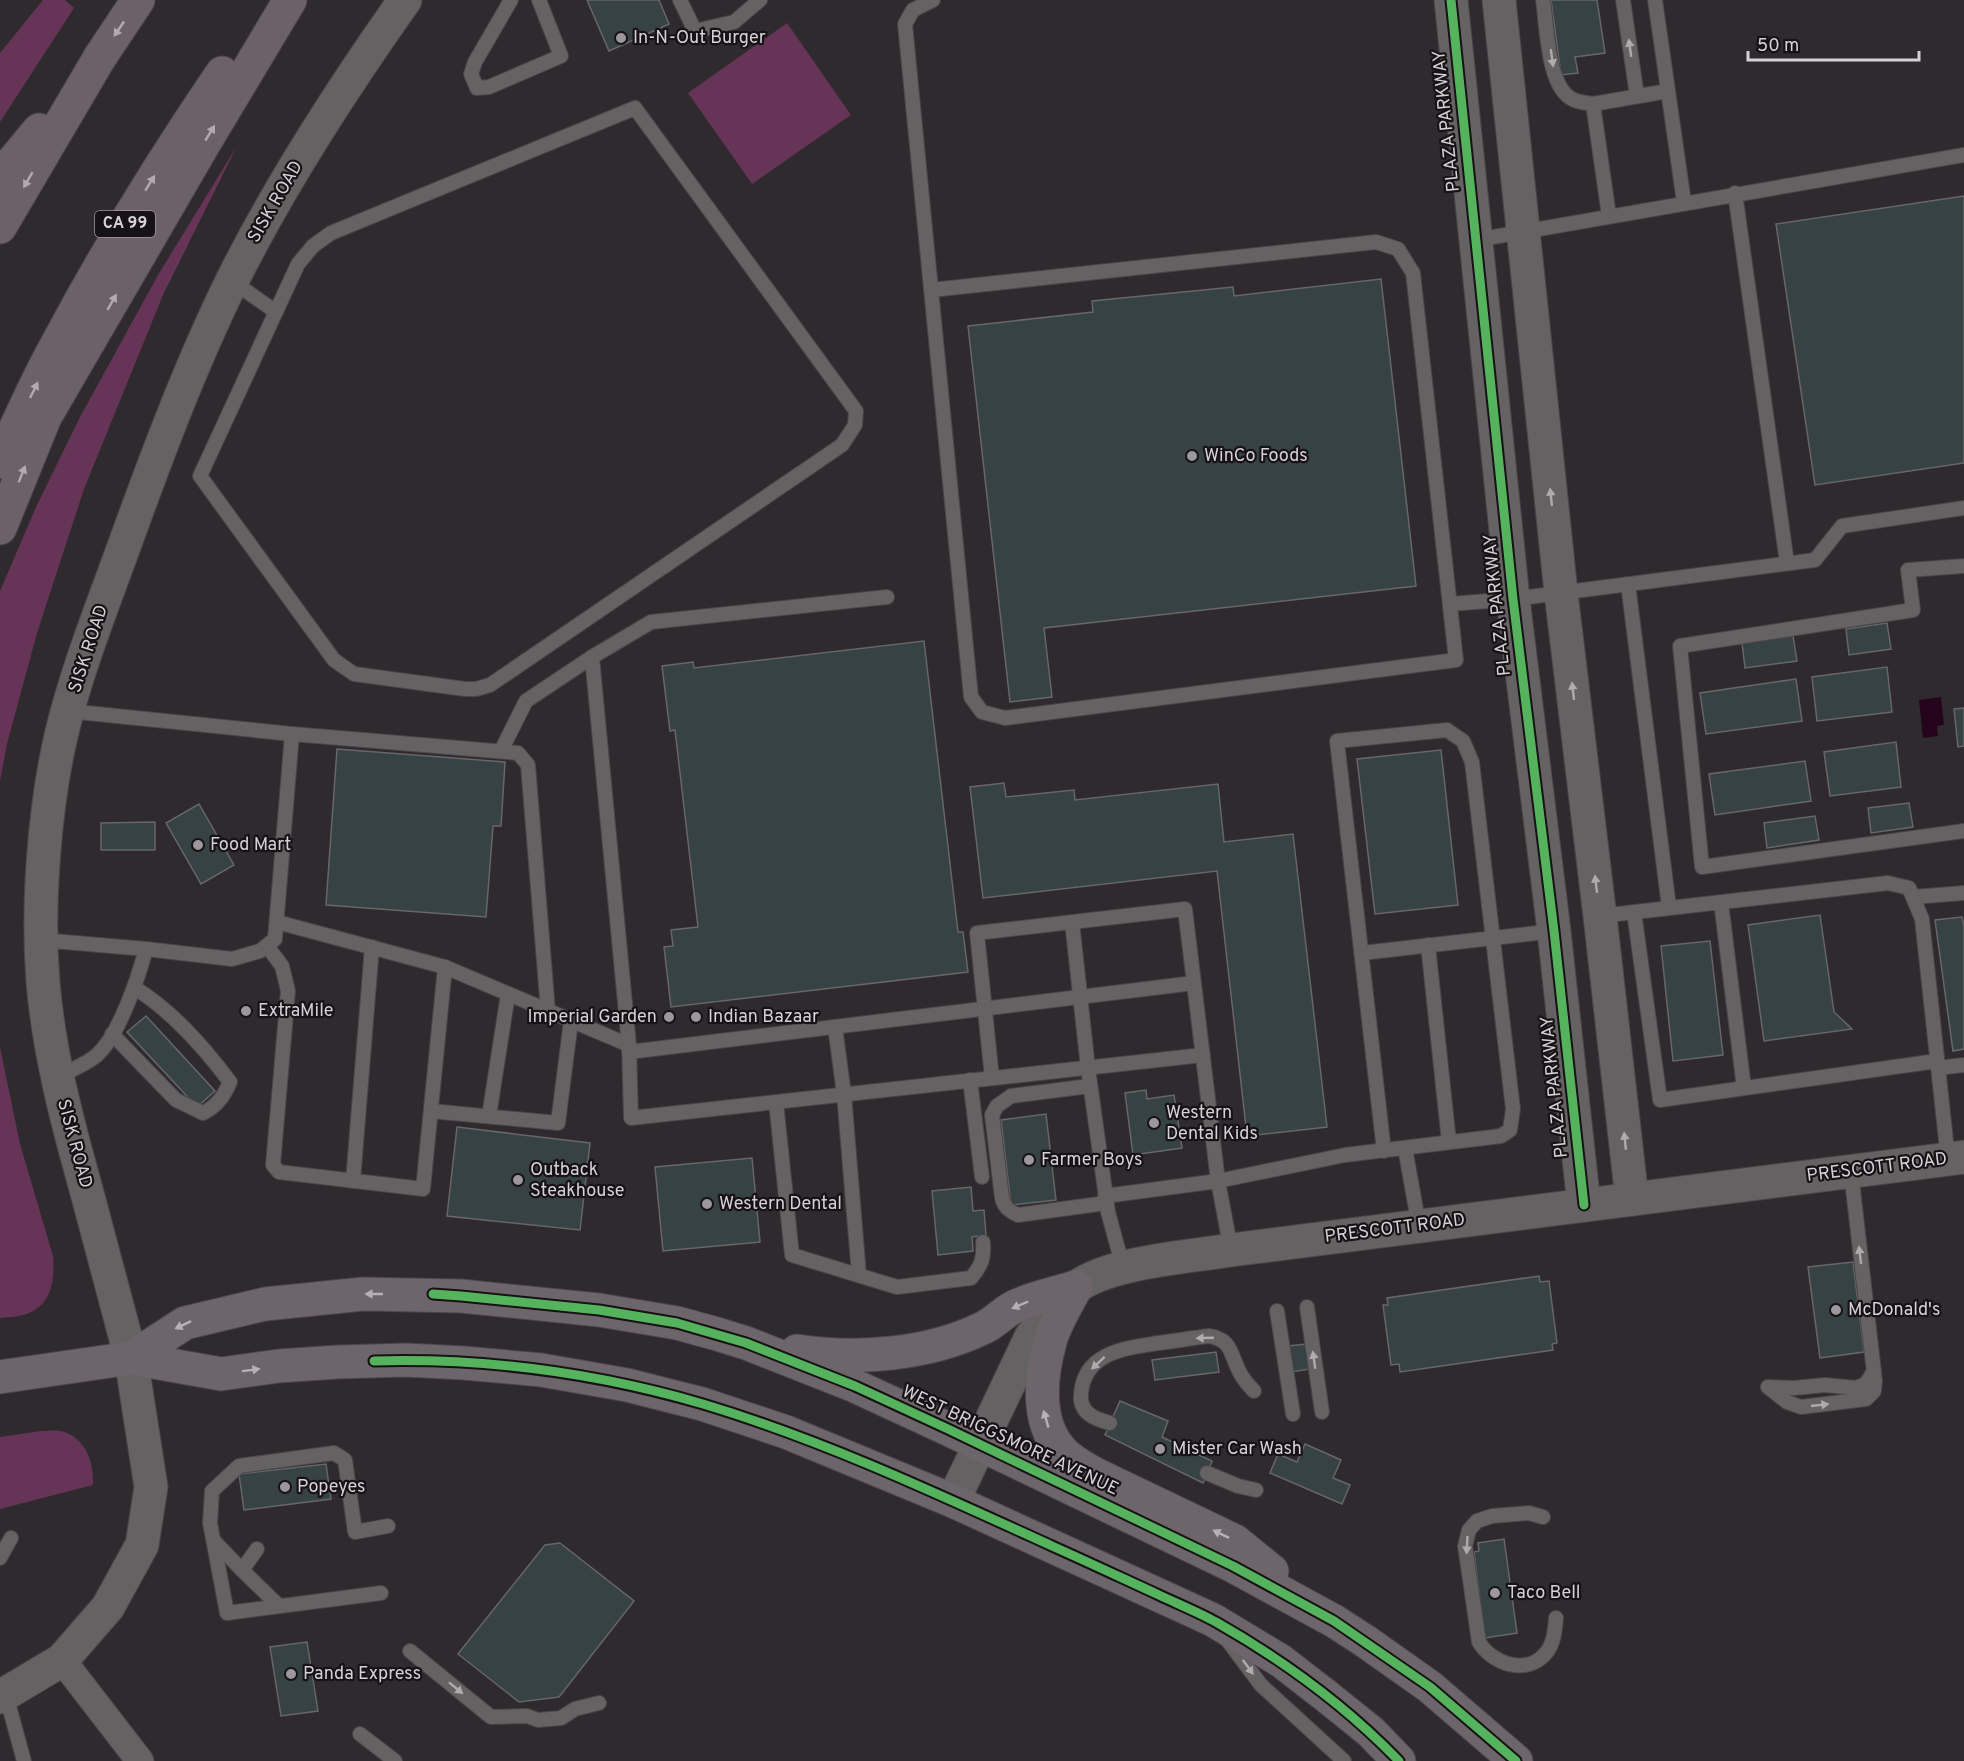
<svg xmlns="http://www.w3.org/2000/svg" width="1964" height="1761" font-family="Overpass,sans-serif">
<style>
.green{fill:#663456}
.water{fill:#24051b}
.building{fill:#364244;stroke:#676668;stroke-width:1.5}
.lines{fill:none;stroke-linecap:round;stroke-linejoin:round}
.service-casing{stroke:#494548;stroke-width:16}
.minor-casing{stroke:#494548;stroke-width:29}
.tertiary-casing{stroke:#494548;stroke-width:35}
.secondary-casing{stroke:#494548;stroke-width:35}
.primary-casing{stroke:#494548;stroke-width:35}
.motorway-casing{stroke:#494548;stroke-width:35}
.service{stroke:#656264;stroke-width:14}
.minor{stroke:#656264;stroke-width:27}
.tertiary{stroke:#656264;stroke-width:33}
.secondary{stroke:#656264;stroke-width:33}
.primary{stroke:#6d6569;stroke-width:33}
.motorway{stroke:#6d6168;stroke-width:33}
.cycleway-casing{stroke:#161215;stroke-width:13}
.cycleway{stroke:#56b35d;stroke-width:9}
.oneway{fill:#b2aaaf}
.oneway2{fill:#afaaad}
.oneway3{fill:#b7b1b5}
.poi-dot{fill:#9c979a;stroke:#161215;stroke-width:2}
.labels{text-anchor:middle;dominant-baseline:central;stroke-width:4.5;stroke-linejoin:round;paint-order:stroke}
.shield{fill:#161215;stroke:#9d989b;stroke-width:1.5}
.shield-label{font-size:16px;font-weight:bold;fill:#d7d1d5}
.poi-label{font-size:18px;fill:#d7d1d5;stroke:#161215;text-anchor:start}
.street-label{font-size:18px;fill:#d7d1d5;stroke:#161215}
</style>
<rect width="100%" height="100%" fill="#2f2a2d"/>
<g class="green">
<path d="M43 0H65L74 8 0 122V53Z"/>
<path d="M787 23 851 115 752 184 688 93Z"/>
<path d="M237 146 163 295 84 489 37 633 7 744 0 781V591L36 507 80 417 158 275Z"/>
<path d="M0 1047 20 1144 53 1256C55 1278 52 1304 29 1313 20 1317 9 1317 0 1318Z"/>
<path d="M41 1431C47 1431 55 1430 61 1431 86 1437 94 1463 93 1485L0 1509V1437Z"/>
</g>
<path class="water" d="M1941 697 1944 725 1937 726 1938 736 1923 738 1919 700Z"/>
<g class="building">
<path d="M587 0H659L669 24 609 51Z"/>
<path d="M1551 0H1597L1605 53 1575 57 1578 73 1561 75Z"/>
<path d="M1964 196V463L1815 485 1776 224Z"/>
<path d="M1381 279 1416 586 1044 628 1052 697 1010 702 968 326 1093 312 1092 301 1233 287 1234 296Z"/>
<path d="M1887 623 1891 649 1849 655 1846 629Z"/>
<path d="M1793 636 1797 661 1745 668 1742 643Z"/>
<path d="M924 641 958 932H963L968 972 671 1007 664 947 673 946 671 930 698 927 675 730 670 731 662 666 693 662 694 668Z"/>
<path d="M1887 667 1892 712 1817 721 1812 677Z"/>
<path d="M1796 679 1802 721 1706 734 1700 693Z"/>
<path d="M1964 708V746L1958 747 1954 709Z"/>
<path d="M1896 742 1901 787 1830 796 1824 752Z"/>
<path d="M337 749 505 762 501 826H493L486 917 326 905Z"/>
<path d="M1441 750 1458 905 1375 914 1357 759Z"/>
<path d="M1805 761 1811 801 1715 815 1709 774Z"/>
<path d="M1004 783 1006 797 1074 790 1075 800 1218 784 1224 842 1293 834 1327 1127 1247 1136 1217 871 983 898 970 787Z"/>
<path d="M1909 803 1913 827 1871 833 1868 808Z"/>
<path d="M199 804 234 865 201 884 166 823Z"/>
<path d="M1815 816 1819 840 1767 848 1764 823Z"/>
<path d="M155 822V850H101V823Z"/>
<path d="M1820 915 1834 1012 1852 1029 1764 1041 1748 925Z"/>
<path d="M1962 917 1964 926V1049L1953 1051 1935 920Z"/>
<path d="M1710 941 1723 1055 1673 1061 1661 946Z"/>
<path d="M146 1016 215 1091 197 1107 127 1032Z"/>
<path d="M1146 1090 1147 1099 1174 1095 1182 1148 1133 1155 1125 1093Z"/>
<path d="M1046 1114 1056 1200 1011 1205 1001 1120Z"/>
<path d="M457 1127 590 1143 580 1230 447 1216Z"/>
<path d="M752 1158 760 1242 663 1251 655 1167Z"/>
<path d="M971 1187 973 1211 984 1210 986 1235 972 1237 973 1251 938 1255 932 1191Z"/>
<path d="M1853 1262 1864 1352 1820 1358 1808 1267Z"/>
<path d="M1539 1276 1540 1282 1549 1281 1557 1343 1552 1344 1553 1350 1400 1372 1399 1364 1391 1365 1383 1305H1388L1387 1298Z"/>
<path d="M1306 1344 1310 1369 1292 1372 1288 1346Z"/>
<path d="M1216 1352 1219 1372 1155 1380 1152 1360Z"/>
<path d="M1120 1401 1168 1421 1162 1437 1212 1461 1203 1483 1105 1435Z"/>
<path d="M1305 1444 1341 1460 1333 1478 1350 1485 1342 1504 1270 1473 1278 1454 1297 1462Z"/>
<path d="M326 1464 331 1499 244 1510 239 1474Z"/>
<path d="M1504 1539 1517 1633 1485 1638 1474 1552 1479 1551 1478 1543Z"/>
<path d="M560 1543 634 1601 559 1697 519 1702 458 1654 545 1545Z"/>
<path d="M307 1642 318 1711 281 1716 270 1647Z"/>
</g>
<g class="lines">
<g class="service-casing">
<g id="service">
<path d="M511 0 475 62 471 74 477 88 489 87 561 56 539 0"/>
<path d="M680 0 695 31 734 22 760 0"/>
<path d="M1543 0C1547 26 1547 89 1574 100 1579 102 1587 103 1593 104"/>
<path d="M1623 0 1637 96"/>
<path d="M1655 0 1684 202"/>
<path d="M635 108 856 411 855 425 842 445 490 685 476 689H465L354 674 334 660 200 476 298 264 313 246 331 233Z"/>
<path d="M1735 193 1787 563"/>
<path d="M1609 216 1593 104 1668 91"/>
<path d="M1476 240 1964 155"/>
<path d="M232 281 276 312"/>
<path d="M931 290 1376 242 1398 249 1413 273 1456 660 1005 718 982 712 971 697 905 24 913 10 933 0"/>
<path d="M1964 566 1908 570 1913 610 1680 646 1702 867 1964 831"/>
<path d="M1628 584 1669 907"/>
<path d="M1450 604 1513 599 1815 560 1842 526 1964 508"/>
<path d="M592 657 629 1045 631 1118 1203 1055"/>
<path d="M68 711 292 734 518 753 528 765 548 1011"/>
<path d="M501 751 526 701 592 657 651 622 887 597"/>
<path d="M1913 897 1964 893"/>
<path d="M1721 902 1744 1088"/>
<path d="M1634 912 1660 1100 1937 1061"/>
<path d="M1600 916 1888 883 1909 888 1922 919 1948 1159"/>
<path d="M277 922 445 967 629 1045"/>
<path d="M1072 922 1088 1068 1108 1212 1123 1267"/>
<path d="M41 940 146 949 232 959 260 951 275 939 292 734"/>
<path d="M1428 945 1449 1142"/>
<path d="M267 946 282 966 288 991 273 1165 279 1172 423 1189 445 967"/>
<path d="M1362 953 1554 931"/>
<path d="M835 1027 844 1094 859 1275"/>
<path d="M112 1034 176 1100 203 1113C217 1106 224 1096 230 1082 203 1046 173 1012 135 988"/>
<path d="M629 1052 1194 983"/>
<path d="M1938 1068 1964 1065"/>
<path d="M57 1077C70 1070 88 1064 98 1054 120 1033 138 978 146 949"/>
<path d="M992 1078 977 933 1185 909 1218 1181 1231 1250"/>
<path d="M970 1080 982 1177"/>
<path d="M1090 1086 1011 1096 997 1106 992 1115 1002 1198C1004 1207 1009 1211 1018 1215L1106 1203"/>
<path d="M776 1102 792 1255 897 1287 971 1278C982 1265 984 1258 983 1242"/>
<path d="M431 1111 558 1123 571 1021"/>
<path d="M489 1116 508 994"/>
<path d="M1405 1148 1419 1226"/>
<path d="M353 1181 372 947"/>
<path d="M1105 1196 1218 1181 1345 1155 1501 1136 1510 1130 1513 1109 1472 762 1463 741 1447 730 1337 741 1384 1151"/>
<path d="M1307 1307 1322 1412"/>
<path d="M1277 1311 1293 1414"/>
<path d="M1768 1387 1787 1402 1801 1407 1866 1399 1874 1391 1875 1381 1851 1172"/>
<path d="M1768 1387 1794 1388 1825 1385 1856 1388 1866 1384 1874 1371"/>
<path d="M1110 1423C1095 1419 1079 1413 1081 1394 1084 1352 1126 1348 1158 1343 1175 1341 1192 1338 1209 1336 1232 1340 1230 1353 1239 1371 1243 1379 1248 1385 1254 1391"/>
<path d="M1207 1473 1238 1486 1256 1490"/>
<path d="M1543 1517 1529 1513 1492 1516 1477 1521 1469 1530 1465 1546 1479 1642C1492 1664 1527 1676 1546 1653 1554 1644 1555 1629 1556 1618"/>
<path d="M214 1541 242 1570"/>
<path d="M257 1549 242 1570 279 1606"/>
<path d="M0 1558 11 1538"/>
<path d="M381 1593 227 1613 210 1523 212 1491 239 1466 334 1453 345 1460 355 1532 388 1526"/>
<path d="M1228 1641 1261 1685 1344 1761"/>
<path d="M410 1651 491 1717 527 1716 538 1720 561 1718 575 1709 599 1703"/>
<path d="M6 1695 24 1761"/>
<path d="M360 1734 395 1761"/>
</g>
</g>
<g class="minor-casing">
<path id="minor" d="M62 1660 140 1761"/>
</g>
<g class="tertiary-casing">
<g id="tertiary">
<path d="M1451 0 1513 599 1554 931 1584 1205"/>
<path d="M1499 0 1561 593 1601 925 1632 1199"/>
<path d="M0 1697 62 1660 108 1607 142 1545 151 1487 131 1358"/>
</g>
</g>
<g class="secondary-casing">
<g id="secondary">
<path d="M131 1358C116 1302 101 1245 86 1189 67 1121 49 1053 43 982 37 907 44 810 61 736 76 672 101 610 123 549 156 458 190 366 233 279 282 181 342 89 405 0"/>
<path d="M953 1501 1031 1337C1044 1320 1058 1303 1074 1289 1106 1262 1189 1257 1231 1250L1964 1157"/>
</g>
</g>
<g class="primary-casing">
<g id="primary">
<path d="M1076 1287C1067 1305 1055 1323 1050 1342 1040 1378 1035 1427 1066 1455 1075 1463 1086 1469 1097 1475L1235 1541 1272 1571"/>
<path d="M797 1351C858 1360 927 1355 983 1328 996 1322 1005 1310 1018 1305 1036 1297 1057 1293 1076 1287"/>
<path d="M131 1358 185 1323 265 1304 363 1294 461 1296 599 1310 677 1323 717 1334 746 1343 855 1386 948 1429 1233 1566 1334 1621 1365 1641 1430 1687 1516 1761"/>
<path d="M0 1377 131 1358 221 1374 279 1366 337 1362 406 1360 464 1363 541 1370 627 1385 702 1404 786 1432 953 1501 1213 1620 1281 1661 1325 1695 1371 1732 1399 1761"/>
</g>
</g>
<g class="motorway-casing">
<g id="motorway">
<path d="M0 177 39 130"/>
<path d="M0 227 100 57 138 0"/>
<path d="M0 462C18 423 35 384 56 346 106 252 162 161 222 73"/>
<path d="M0 528 45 417 202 147 290 0"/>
</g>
</g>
<use href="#service" class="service"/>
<use href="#minor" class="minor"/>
<use href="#tertiary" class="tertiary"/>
<use href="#secondary" class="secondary"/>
<use href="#primary" class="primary"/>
<use href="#motorway" class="motorway"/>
<g class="cycleway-casing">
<g id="cycleway">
<path d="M1451 0 1513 599 1554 931 1584 1205"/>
<path d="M433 1294 461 1296 599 1310 677 1323 746 1343 855 1386 948 1429 1233 1566 1334 1621 1430 1687 1516 1761"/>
<path d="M374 1361C484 1358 597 1373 703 1404 823 1440 938 1494 1052 1546 1088 1562 1124 1579 1159 1595 1178 1604 1198 1612 1216 1622 1283 1660 1345 1705 1399 1761"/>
</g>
</g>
<use href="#cycleway" class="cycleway"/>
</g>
<defs><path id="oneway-solid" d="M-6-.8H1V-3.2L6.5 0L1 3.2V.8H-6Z" transform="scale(1.5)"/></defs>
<g class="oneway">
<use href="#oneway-solid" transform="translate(119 29) rotate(124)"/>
<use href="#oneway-solid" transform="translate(210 133) rotate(-59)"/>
<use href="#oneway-solid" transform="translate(28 180) rotate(120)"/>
<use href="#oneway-solid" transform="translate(150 183) rotate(-58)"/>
<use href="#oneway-solid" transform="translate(112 302) rotate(-60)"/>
<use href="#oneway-solid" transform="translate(34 390) rotate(-64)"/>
<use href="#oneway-solid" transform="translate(22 474) rotate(-68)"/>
</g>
<g class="oneway2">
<use href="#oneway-solid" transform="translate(1630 48) rotate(-98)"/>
<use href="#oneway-solid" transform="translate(1552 58) rotate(82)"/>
<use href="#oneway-solid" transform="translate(1551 497) rotate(-96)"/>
<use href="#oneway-solid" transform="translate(1573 691) rotate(-97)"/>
<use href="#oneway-solid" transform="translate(1596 884) rotate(-97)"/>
<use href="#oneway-solid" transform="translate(1625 1141) rotate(-96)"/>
<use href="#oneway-solid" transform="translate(1860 1255) rotate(-97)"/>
<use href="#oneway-solid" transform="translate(1205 1338) rotate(178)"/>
<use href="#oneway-solid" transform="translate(1314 1360) rotate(-98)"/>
<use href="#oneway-solid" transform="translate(1098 1363) rotate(137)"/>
<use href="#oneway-solid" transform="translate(1820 1405) rotate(-6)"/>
<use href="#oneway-solid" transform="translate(1467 1545) rotate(93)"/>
<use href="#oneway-solid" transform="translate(1248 1667) rotate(54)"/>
<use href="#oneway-solid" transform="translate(456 1688) rotate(39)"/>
</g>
<g class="oneway3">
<use href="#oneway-solid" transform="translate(374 1294) rotate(-180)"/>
<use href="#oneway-solid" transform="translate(1020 1305) rotate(157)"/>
<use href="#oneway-solid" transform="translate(183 1325) rotate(154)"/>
<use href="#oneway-solid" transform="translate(251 1370) rotate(-7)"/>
<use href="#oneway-solid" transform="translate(1046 1419) rotate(-106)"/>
<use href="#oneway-solid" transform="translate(1221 1534) rotate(-154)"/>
</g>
<g class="poi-dot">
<circle cx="621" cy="38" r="6"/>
<circle cx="1192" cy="456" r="6"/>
<circle cx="198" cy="845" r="6"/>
<circle cx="246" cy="1011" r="6"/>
<circle cx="669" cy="1017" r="6"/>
<circle cx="696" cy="1017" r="6"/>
<circle cx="1154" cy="1123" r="6"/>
<circle cx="1029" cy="1160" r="6"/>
<circle cx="518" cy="1180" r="6"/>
<circle cx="707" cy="1204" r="6"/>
<circle cx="1836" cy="1310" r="6"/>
<circle cx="1160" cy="1449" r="6"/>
<circle cx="285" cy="1487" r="6"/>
<circle cx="1495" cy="1593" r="6"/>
<circle cx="291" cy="1674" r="6"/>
</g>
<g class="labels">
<rect class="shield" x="95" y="211" width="60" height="26" rx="4.5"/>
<g class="shield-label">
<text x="125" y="224">CA 99</text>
</g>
<g class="poi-label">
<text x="633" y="38">In-N-Out Burger</text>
<text x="1204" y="456">WinCo Foods</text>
<text x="210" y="845">Food Mart</text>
<text x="258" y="1011">ExtraMile</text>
<text x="657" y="1017" text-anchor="end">Imperial Garden</text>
<text x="708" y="1017">Indian Bazaar</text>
<text x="1166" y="1113">Western<tspan x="1166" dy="21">Dental Kids</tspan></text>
<text x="1041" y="1160">Farmer Boys</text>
<text x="530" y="1170">Outback<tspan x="530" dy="21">Steakhouse</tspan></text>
<text x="719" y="1204">Western Dental</text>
<text x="1848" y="1310">McDonald's</text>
<text x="1172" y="1449">Mister Car Wash</text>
<text x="297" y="1487">Popeyes</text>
<text x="1507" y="1593">Taco Bell</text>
<text x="303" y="1674">Panda Express</text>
</g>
<g class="street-label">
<text transform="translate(1447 121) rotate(-96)">PLAZA PARKWAY</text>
<text transform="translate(276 202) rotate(-60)">SISK ROAD</text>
<text transform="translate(1498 605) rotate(-96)">PLAZA PARKWAY</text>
<text transform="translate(89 649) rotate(-72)">SISK ROAD</text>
<text transform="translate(1555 1087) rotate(-96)">PLAZA PARKWAY</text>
<text transform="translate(74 1144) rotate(75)">SISK ROAD</text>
<text transform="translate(1877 1168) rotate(-7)">PRESCOTT ROAD</text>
<text transform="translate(1395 1229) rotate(-7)">PRESCOTT ROAD</text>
<text transform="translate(1010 1441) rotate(25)">WEST BRIGGSMORE AVENUE</text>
</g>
</g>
<path d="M1748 51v9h171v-9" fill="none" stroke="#d7d1d5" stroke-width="3"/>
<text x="1757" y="51" font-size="18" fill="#d7d1d5" stroke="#161215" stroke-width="4.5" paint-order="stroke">50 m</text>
</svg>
